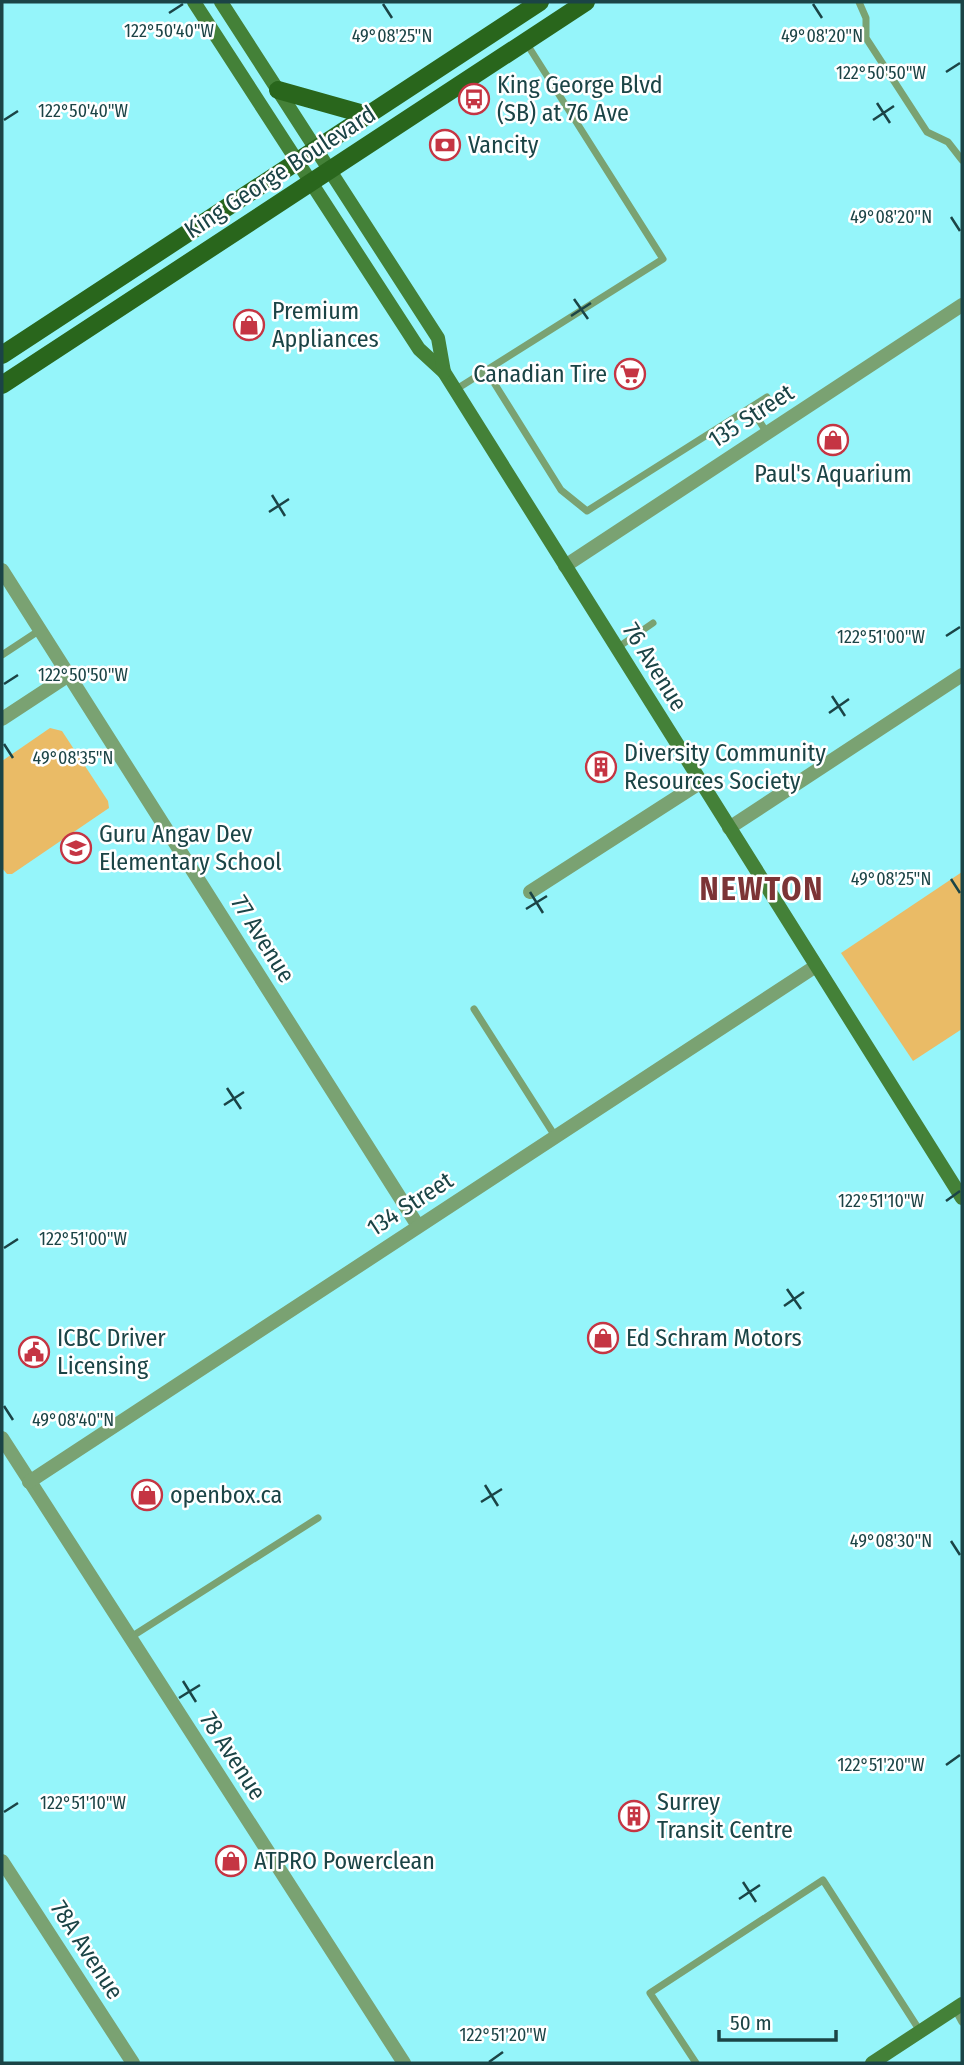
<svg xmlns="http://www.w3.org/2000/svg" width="964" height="2065" font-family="'Fira Sans Condensed',sans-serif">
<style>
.green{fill:#eabb66}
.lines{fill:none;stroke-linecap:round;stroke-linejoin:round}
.lane{stroke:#7aa272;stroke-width:7}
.street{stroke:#7aa272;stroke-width:14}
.secondary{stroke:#448138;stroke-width:14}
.primary{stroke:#29661c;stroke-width:18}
.ticks{fill:none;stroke:#1b4446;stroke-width:2.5}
.labels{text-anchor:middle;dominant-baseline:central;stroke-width:5;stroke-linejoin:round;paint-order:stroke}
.poi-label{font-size:24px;fill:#1b4446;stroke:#fff;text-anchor:start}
.street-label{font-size:24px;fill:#1b4446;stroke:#fff}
.district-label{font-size:32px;font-weight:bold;letter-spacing:2px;fill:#7c3436;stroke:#fff}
.ticks-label{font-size:18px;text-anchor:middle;fill:#1b4446;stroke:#fff;stroke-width:5;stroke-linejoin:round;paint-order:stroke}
</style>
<rect width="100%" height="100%" fill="#95f5fa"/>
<g class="green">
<path d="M50 728 62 731 108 801 109 808 12 874H7L2 868V761Z"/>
<path d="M962 872V1029L913 1061 841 953Z"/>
</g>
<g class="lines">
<g class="lane">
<path d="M859 2 866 18V38L927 132 948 142 962 160"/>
<path d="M486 370 561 490 587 511 767 397"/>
<path d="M455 390 663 259 525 41"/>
<path d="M751 408 767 433"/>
<path d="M617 648 653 623"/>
<path d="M2 655 40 630"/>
<path d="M474 1009 555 1136"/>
<path d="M131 1637 318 1518"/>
<path d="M955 2009 962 2022"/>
<path d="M696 2063 650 1993 823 1880 920 2031"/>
</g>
<g class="street">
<path d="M565 566 962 305"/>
<path d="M2 570 418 1226"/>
<path d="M2 719 69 675"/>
<path d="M729 828 962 675"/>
<path d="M530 892 701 782"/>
<path d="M2 1438 404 2063"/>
<path d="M29 1482 816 966"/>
<path d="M2 1861 133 2063"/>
</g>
<g class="secondary">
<path d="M194 2 419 349 444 372 962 1198"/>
<path d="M221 2 438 338 444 372"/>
<path d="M872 2063 962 2004"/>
</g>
<g class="primary">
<path d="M278 90 367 115"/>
<path d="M2 355 540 2"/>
<path d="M2 385 586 2"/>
</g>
</g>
<path class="ticks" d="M383 4 392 18M813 4 822 18M169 13 183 4M946 72 960 63M877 103 890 123M4 120 18 111M873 120 894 106M951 217 960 231M574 299 588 319M571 316 591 303M272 495 285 516M269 512 289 499M946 636 960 627M4 684 18 675M832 696 845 716M829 713 849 699M4 744 13 758M951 879 960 893M530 892 543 913M526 909 547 896M227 1088 241 1109M224 1105 244 1092M946 1201 960 1191M4 1248 18 1239M787 1289 801 1309M784 1306 804 1292M4 1406 13 1420M485 1485 498 1506M481 1502 502 1489M951 1541 960 1555M183 1681 196 1702M179 1698 200 1685M946 1765 960 1755M4 1812 18 1803M743 1882 756 1902M739 1899 760 1885M489 2062 503 2052"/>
<defs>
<g id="bus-ring" transform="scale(1.575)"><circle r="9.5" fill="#fff" stroke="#c53543" stroke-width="1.5"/><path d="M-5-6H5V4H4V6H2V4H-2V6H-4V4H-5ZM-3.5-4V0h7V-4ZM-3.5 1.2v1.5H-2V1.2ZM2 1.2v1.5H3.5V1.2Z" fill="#c53543"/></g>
<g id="bank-ring" transform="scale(1.575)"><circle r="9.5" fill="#fff" stroke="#c53543" stroke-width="1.5"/><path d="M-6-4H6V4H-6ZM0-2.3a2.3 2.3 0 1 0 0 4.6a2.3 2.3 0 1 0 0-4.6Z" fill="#c53543"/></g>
<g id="shop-ring" transform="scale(1.575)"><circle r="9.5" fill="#fff" stroke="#c53543" stroke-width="1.5"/><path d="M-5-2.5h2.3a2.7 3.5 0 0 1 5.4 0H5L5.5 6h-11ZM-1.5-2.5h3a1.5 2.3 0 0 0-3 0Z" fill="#c53543"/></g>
<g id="supermarket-ring" transform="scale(1.575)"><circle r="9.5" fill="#fff" stroke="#c53543" stroke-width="1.5"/><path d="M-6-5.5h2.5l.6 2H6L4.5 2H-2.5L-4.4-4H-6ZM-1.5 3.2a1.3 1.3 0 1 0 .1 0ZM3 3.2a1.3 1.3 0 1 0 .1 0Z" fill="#c53543"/></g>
<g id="building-ring" transform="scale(1.575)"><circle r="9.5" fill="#fff" stroke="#c53543" stroke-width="1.5"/><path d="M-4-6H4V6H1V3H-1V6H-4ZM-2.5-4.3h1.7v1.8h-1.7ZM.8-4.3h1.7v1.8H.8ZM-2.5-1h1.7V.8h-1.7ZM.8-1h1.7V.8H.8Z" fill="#c53543"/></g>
<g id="school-ring" transform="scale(1.575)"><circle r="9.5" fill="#fff" stroke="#c53543" stroke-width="1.5"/><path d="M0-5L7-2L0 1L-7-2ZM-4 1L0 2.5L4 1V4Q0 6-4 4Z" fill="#c53543"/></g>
<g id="civic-ring" transform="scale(1.575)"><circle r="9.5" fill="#fff" stroke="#c53543" stroke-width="1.5"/><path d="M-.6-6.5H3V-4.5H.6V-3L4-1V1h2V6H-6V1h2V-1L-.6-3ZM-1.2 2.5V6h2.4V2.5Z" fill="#c53543"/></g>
</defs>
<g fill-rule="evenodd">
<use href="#bus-ring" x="474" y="99"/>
<use href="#bank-ring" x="445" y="145"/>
<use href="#shop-ring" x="249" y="325"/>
<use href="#supermarket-ring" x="630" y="374"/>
<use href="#shop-ring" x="833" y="440"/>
<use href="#building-ring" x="601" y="767"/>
<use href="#school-ring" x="76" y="848"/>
<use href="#shop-ring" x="603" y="1338"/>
<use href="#civic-ring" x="34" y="1352"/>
<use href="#shop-ring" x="147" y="1495"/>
<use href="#building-ring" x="634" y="1816"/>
<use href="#shop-ring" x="231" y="1861"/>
</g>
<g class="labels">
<g class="poi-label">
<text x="497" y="85">King George Blvd<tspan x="497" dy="28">(SB) at 76 Ave</tspan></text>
<text x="468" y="145">Vancity</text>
<text x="272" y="311">Premium<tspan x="272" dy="28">Appliances</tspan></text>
<text x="607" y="374" text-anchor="end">Canadian Tire</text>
<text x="833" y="474" text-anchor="middle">Paul's Aquarium</text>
<text x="624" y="753">Diversity Community<tspan x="624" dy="28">Resources Society</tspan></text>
<text x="99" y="834">Guru Angav Dev<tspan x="99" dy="28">Elementary School</tspan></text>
<text x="57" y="1338">ICBC Driver<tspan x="57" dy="28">Licensing</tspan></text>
<text x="626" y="1338">Ed Schram Motors</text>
<text x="170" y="1495">openbox.ca</text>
<text x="657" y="1802">Surrey<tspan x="657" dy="28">Transit Centre</tspan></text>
<text x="254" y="1861">ATPRO Powerclean</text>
</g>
<g class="street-label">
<text transform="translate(280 172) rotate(-33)">King George Boulevard</text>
<text transform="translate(751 416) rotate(-33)">135 Street</text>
<text transform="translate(655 667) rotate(58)">76 Avenue</text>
<text transform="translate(263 939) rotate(58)">77 Avenue</text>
<text transform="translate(410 1204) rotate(-33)">134 Street</text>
<text transform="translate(233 1756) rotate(57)">78 Avenue</text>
<text transform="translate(87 1950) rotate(57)">78A Avenue</text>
</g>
<g class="district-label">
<text x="762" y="889">NEWTON</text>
</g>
</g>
<g class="ticks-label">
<text x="169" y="37">122°50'40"W</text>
<text x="392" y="42">49°08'25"N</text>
<text x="822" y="42">49°08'20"N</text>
<text x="881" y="79">122°50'50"W</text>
<text x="83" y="117">122°50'40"W</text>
<text x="891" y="223">49°08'20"N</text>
<text x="881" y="643">122°51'00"W</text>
<text x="83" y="681">122°50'50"W</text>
<text x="73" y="764">49°08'35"N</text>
<text x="891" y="885">49°08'25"N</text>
<text x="881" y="1207">122°51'10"W</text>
<text x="83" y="1245">122°51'00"W</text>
<text x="73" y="1426">49°08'40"N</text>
<text x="891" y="1547">49°08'30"N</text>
<text x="881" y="1771">122°51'20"W</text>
<text x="83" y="1809">122°51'10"W</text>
<text x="503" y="2041">122°51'20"W</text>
</g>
<rect width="964" height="2065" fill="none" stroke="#1b4446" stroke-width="7"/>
<path d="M719 2030v10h117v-10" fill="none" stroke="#1b4446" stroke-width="3.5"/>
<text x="730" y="2030" font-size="21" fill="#1b4446" stroke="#ffffff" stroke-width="5" paint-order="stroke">50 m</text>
</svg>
